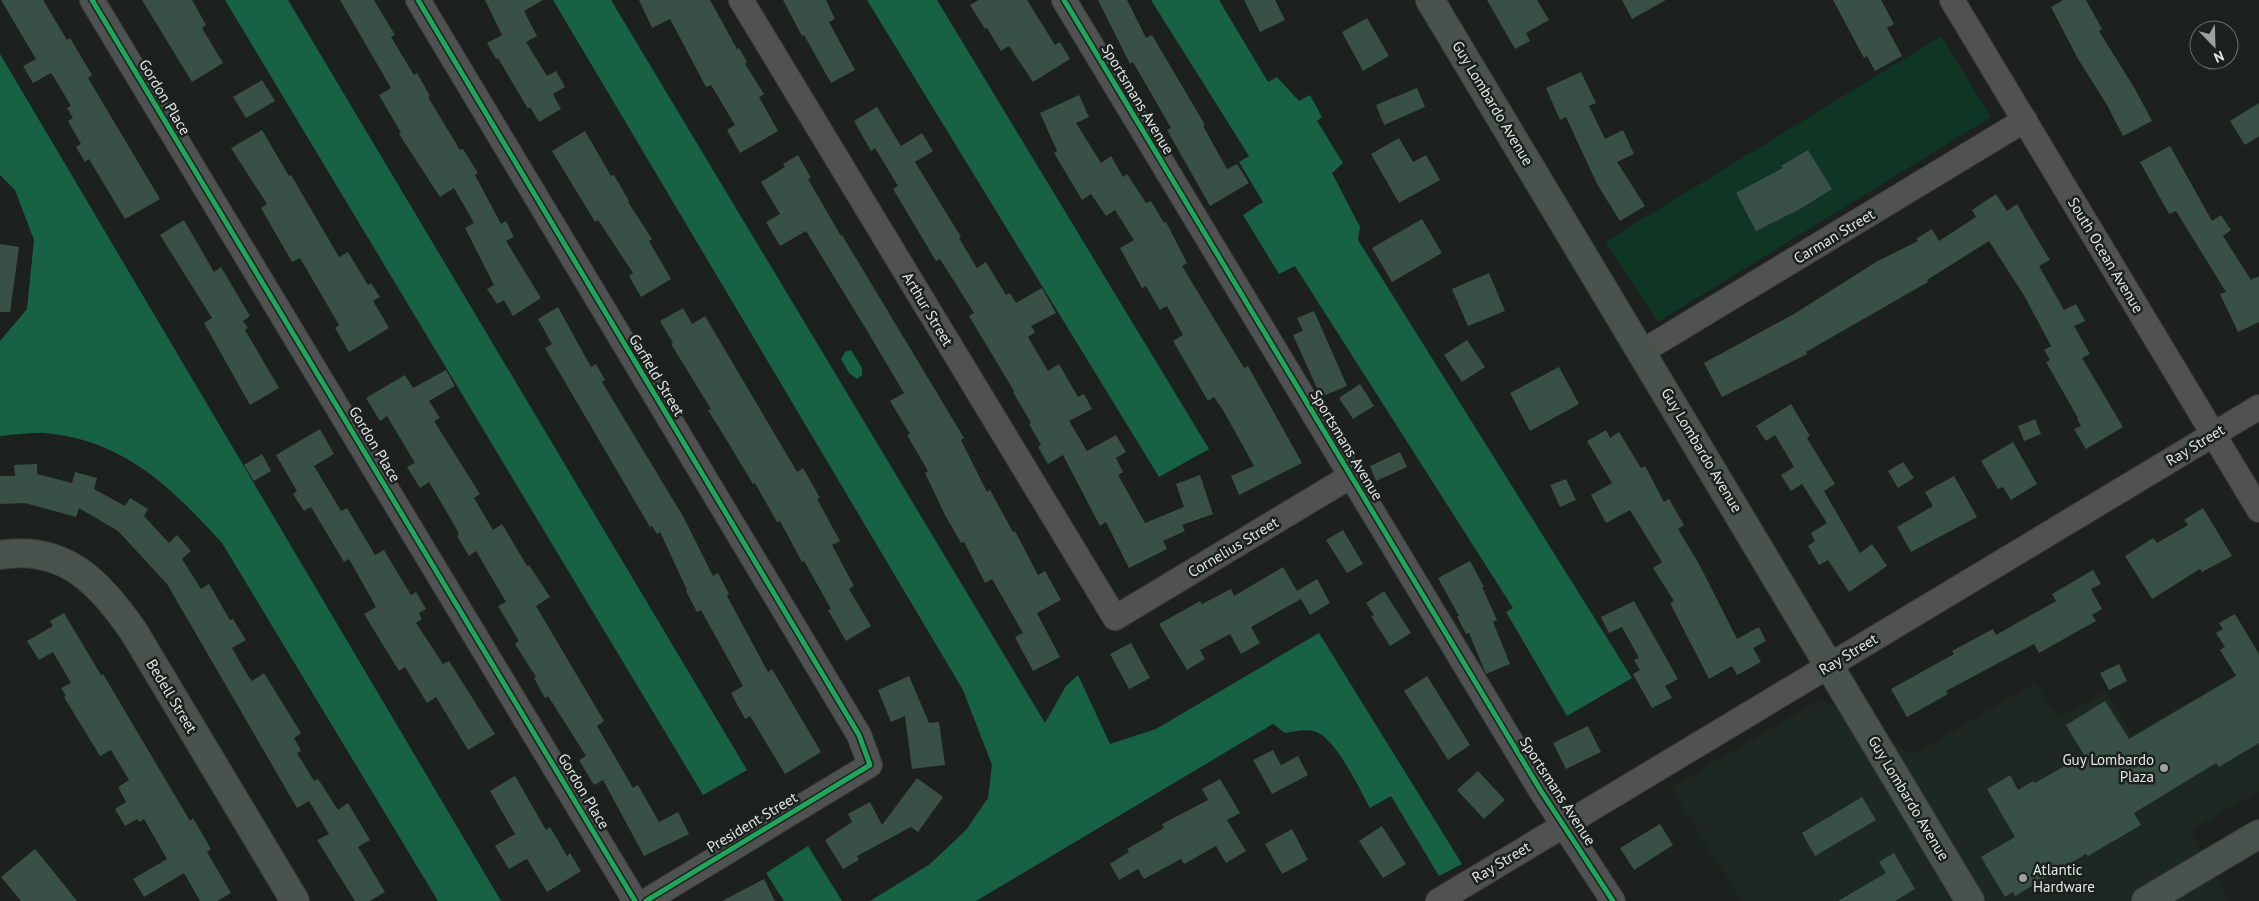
<svg xmlns="http://www.w3.org/2000/svg" width="2259" height="901" font-family="'PT Sans',sans-serif">
<style>
.built{fill:#1d2822}
.green{fill:#0f3525}
.water{fill:#176245}
.building{fill:#395046}
.lines{fill:none;stroke-linecap:round;stroke-linejoin:round}
.street-casing{stroke:#3a3d3c;stroke-width:26}
.secondary-casing{stroke:#3a3d3c;stroke-width:30}
.street{stroke:#4f5250;stroke-width:24}
.secondary{stroke:#4a524e;stroke-width:28}
.cycleway-casing{stroke:#1b211e;stroke-width:8}
.cycleway{stroke:#20a55d;stroke-width:5}
.poi-dot{fill:#9da19f;stroke:#1b211e;stroke-width:2}
.labels{text-anchor:middle;dominant-baseline:central;stroke-width:5;stroke-linejoin:round;paint-order:stroke}
.street-label{font-size:15px;fill:#e3e7e5;stroke:#1b211e}
.poi-label{font-size:15px;fill:#e3e7e5;stroke:#1b211e;text-anchor:end}
</style>
<rect width="100%" height="100%" fill="#1c201e"/>
<path class="built" d="M2259 661V791L2191 830 2229 901H1741L1671 787 1821 699 1912 755 2035 683 2058 718 2106 691 2131 735Z"/>
<path class="green" d="M1941 36 1991 117 1658 322 1605 242Z"/>
<g class="water">
<path d="M225 0H288L747 770 703 795Z"/>
<path d="M553 0H611L1045 723 1066 686 1078 675 1110 744 1156 729 1319 633 1462 864 1439 876 1391 796 1370 808C1359 789 1335 735 1313 731 1305 729 1293 732 1285 733L1273 724 976 901H870L930 864 966 830 988 798 992 765 963 690Z"/>
<path d="M867 0H937L1209 449 1159 477Z"/>
<path d="M1151 0H1219L1268 82 1277 77 1299 101 1310 95 1322 117 1317 121 1343 163 1332 173 1360 227 1358 240 1632 678 1567 716 1506 612 1513 608 1295 266 1279 274 1243 215 1263 202 1239 162 1249 156Z"/>
<path d="M0 54 501 901H438L222 543C171 487 125 441 46 433 31 432 15 435 0 436V341L27 309 34 240 15 190 0 175Z"/>
<path d="M851 350 862 368V375L857 379 849 373 841 359 845 352Z"/>
<path d="M808 846 842 901H784L766 873Z"/>
</g>
<g class="building">
<path d="M1 0H43L67 40 70 38 92 75 88 78 160 199 125 219 89 159 85 162 76 147 81 144 68 121 73 118 67 108 71 106 55 79 51 73 33 83 23 66 36 59Z"/>
<path d="M142 0H192L206 25 202 28 223 63 192 82Z"/>
<path d="M340 0H374L395 35 391 37 414 75 417 73 430 96 428 97 460 150 463 149 478 173 475 175 501 224 506 221 514 237 506 241 541 298 513 316 504 300 497 304 487 289 494 285 465 228 474 223 454 188 440 197 399 134 401 133 379 95 391 88Z"/>
<path d="M485 0H543L524 11 537 36 526 42 547 76 556 71 565 87 553 94 561 109 539 122 530 107 528 109 498 58 496 59 487 43 502 35Z"/>
<path d="M639 0H710L737 49 739 48 747 62 745 64 764 94 759 97 778 131 740 153 727 130 735 125 711 85 706 87 670 19 652 28Z"/>
<path d="M783 0H826L835 19 829 22 855 70 831 83 804 35 802 36Z"/>
<path d="M979 0H1027L1055 45 1060 42 1070 59 1033 82 1009 46 1001 51 987 28 985 29 970 5Z"/>
<path d="M1098 0H1127L1146 38 1152 35 1205 125 1203 126 1227 169 1237 164 1249 183 1210 206 1167 130 1171 128 1133 62 1130 64Z"/>
<path d="M1244 0H1275L1285 20 1260 32Z"/>
<path d="M1487 0H1537L1549 20 1526 33 1530 41 1515 49Z"/>
<path d="M1622 0H1666L1632 19Z"/>
<path d="M1833 0H1881L1894 24 1887 28 1902 56 1875 71 1867 56 1864 58Z"/>
<path d="M2063 0H2086L2102 29 2099 31 2135 89 2152 121 2123 136 2107 105 2078 59 2051 7Z"/>
<path d="M1367 18 1389 56 1363 71 1342 32Z"/>
<path d="M1581 72 1596 103 1589 106 1605 139 1623 130 1634 154 1617 162 1645 206 1620 221 1597 184 1566 117 1560 120 1546 88Z"/>
<path d="M262 80 275 101 246 118 233 97Z"/>
<path d="M1417 88 1425 107 1384 125 1376 105Z"/>
<path d="M1079 95 1089 117 1076 123 1101 163 1111 156 1123 177 1127 174 1146 203 1151 201 1164 223 1166 222 1187 263 1182 266 1244 368 1248 366 1302 463 1239 495 1231 476 1254 466 1223 410 1214 397 1208 401 1173 341 1183 335 1167 306 1160 310 1146 286 1142 288 1120 248 1134 240 1115 210 1106 216 1091 194 1082 200 1054 153 1057 151 1040 113Z"/>
<path d="M2259 103V136L2245 145 2230 121Z"/>
<path d="M877 107 901 146 922 133 933 151 915 162 961 237 959 238 977 268 986 262 1006 295 1010 293 1016 303 1042 288 1056 313 1031 326 1035 332 1028 337 1048 371 1059 364 1078 397 1084 394 1092 409 1069 421 1087 451 1116 435 1126 452 1116 458 1123 472 1118 475 1145 523 1184 507 1176 484 1200 475 1213 514 1182 525 1185 531 1163 541 1167 549 1129 568 1106 522 1100 526 1063 455 1048 464 1038 447 1041 445 1029 424 1031 423 1013 392 1014 391 969 316 974 313 940 259 936 261 893 189 898 186 875 148 871 151 854 121Z"/>
<path d="M262 130 289 176 291 175 339 257 348 252 368 285 371 283 380 297 373 301 389 328 349 352 335 328 339 325 300 258 292 262 261 208 267 204 231 148Z"/>
<path d="M585 131 611 176 614 175 629 201 628 202 652 239 649 241 671 279 641 297 629 276 633 273 598 220 595 222 552 151Z"/>
<path d="M1399 138 1413 162 1426 155 1440 180 1399 203 1371 154Z"/>
<path d="M2170 146 2212 221 2221 215 2231 230 2223 236 2251 280 2259 276V322L2238 332 2220 294 2226 292 2176 211 2169 214 2140 162Z"/>
<path d="M1808 150 1832 189 1800 209 1756 231 1736 193 1783 168 1781 166Z"/>
<path d="M798 155 811 178 808 179 841 236 842 235 964 438 961 440 987 492 990 490 1013 532 1015 531 1038 575 1045 571 1061 600 1037 613 1060 657 1033 671 1015 637 1023 633 992 579 985 583 964 542 961 543 945 515 925 473 928 471 907 435 910 434 890 401 904 393 863 324 806 231 780 246 766 222 780 214 761 182 785 167 783 164Z"/>
<path d="M1996 194 2007 211 2017 204 2026 220 2050 260 2039 266 2064 310 2076 304 2085 321 2074 326 2090 354 2082 358 2123 427 2086 449 2074 429 2081 426 2077 419 2078 418 2046 362 2050 360 2044 350 2051 346 2025 297 1989 241 1927 280 1928 282 1806 352 1807 354 1722 397 1704 363 1794 314 1876 262 1918 241 1916 239 1932 229 1939 241 1976 217 1972 210Z"/>
<path d="M1422 219 1442 253 1392 282 1372 248Z"/>
<path d="M184 220 214 272 221 267 250 316 243 321 248 328 245 330 279 388 250 405 204 323 212 318 160 235Z"/>
<path d="M0 244 19 247 10 312H0Z"/>
<path d="M1489 273 1505 311 1468 326 1452 289Z"/>
<path d="M558 307 591 367 596 364 605 380 602 382 684 518 713 576 718 573 729 594 727 596 768 672 772 669 821 752 785 774 750 716 745 719 731 693 743 686 701 610 697 612 686 591 687 590 660 532 657 534 652 526 650 527 545 348 552 344 538 319Z"/>
<path d="M683 308 692 324 705 316 797 472 803 468 820 498 817 499 840 541 832 545 854 586 849 589 871 626 846 641 828 610 831 609 804 561 802 562 780 521 777 522 755 483 753 484 729 444 708 410 711 409 671 344 673 343 660 321Z"/>
<path d="M1314 311 1347 386 1321 397 1293 335 1303 331 1297 318Z"/>
<path d="M1467 340 1485 367 1462 382 1444 355Z"/>
<path d="M1559 367 1579 404 1530 431 1510 393Z"/>
<path d="M446 370 455 386 429 401 440 418 434 421 480 494 474 498 493 530 502 524 527 566 529 565 550 597 536 606 604 721 597 726 633 788 638 785 659 822 678 812 689 834 644 856 603 780 594 785 579 760 586 756 548 696 545 698 534 678 536 677 515 644 519 641 498 606 506 602 476 551 469 556 457 536 459 535 456 528 429 482 420 488 407 467 415 463 387 416 380 421 366 398 405 375 413 388Z"/>
<path d="M1360 384 1374 406 1353 419 1339 398Z"/>
<path d="M1791 404 1810 436 1807 438 1835 484 1824 491 1860 553 1872 544 1887 566 1849 592 1828 560 1819 565 1808 546 1815 541 1811 533 1827 523 1802 484 1791 491 1781 475 1794 467 1775 435 1766 441 1756 426Z"/>
<path d="M2035 419 2041 434 2024 441 2018 426Z"/>
<path d="M320 429 334 454 314 466 341 511 347 508 375 555 384 550 411 595 416 592 426 609 419 613 422 619 416 623 443 664 449 661 495 734 468 750 436 697 427 703 405 667 399 671 364 614 376 607 349 559 344 562 311 507 304 511 293 494 297 491 276 455Z"/>
<path d="M1606 430 1610 438 1619 432 1641 468 1645 466 1664 502 1669 499 1684 525 1678 529 1699 564 1737 639 1759 627 1766 641 1753 648 1761 662 1737 675 1732 666 1709 679 1670 603 1674 601 1653 568 1662 562 1630 510 1606 523 1591 495 1612 483 1587 441Z"/>
<path d="M2013 442 2037 484 2011 500 2003 487 1998 489 1981 461Z"/>
<path d="M1400 452 1407 467 1376 481 1370 466Z"/>
<path d="M262 454 271 471 254 481 244 465Z"/>
<path d="M1903 462 1914 478 1898 488 1888 471Z"/>
<path d="M37 464V474L72 483 75 472 97 478 94 489 125 506 130 498 148 509 144 516 169 543 177 535 191 551 182 559 201 589 209 584 230 620 233 619 246 640 232 648 248 676 252 681 264 673 301 733 294 738 301 751 297 753 314 781 318 779 338 810 348 803 370 840 358 847 385 892 370 901H355L317 840 329 834 309 801 297 808 167 584 118 531 79 508 76 517 25 503 0 504V476H15L14 465Z"/>
<path d="M1954 476 1977 517 1911 552 1897 527 1933 506 1925 492Z"/>
<path d="M1566 479 1576 500 1560 507 1550 485Z"/>
<path d="M2203 508 2232 556 2202 572 2200 569 2152 599 2125 556 2153 538 2157 543 2188 525 2184 520Z"/>
<path d="M1343 530 1363 564 1347 573 1326 540Z"/>
<path d="M1470 561 1484 587H1482L1497 620 1493 622 1510 664 1486 674 1469 633 1466 634 1457 616H1459L1438 578Z"/>
<path d="M1283 567 1297 591 1317 579 1330 603 1310 615 1301 599 1251 627 1260 643 1241 654 1230 634 1200 650 1205 659 1187 670 1159 624 1200 601 1202 604 1231 589 1234 596Z"/>
<path d="M2093 570 2101 584 2091 589 2102 609 2092 615 2096 621 2039 653 2034 644 1946 691 1948 694 1907 717 1891 689 1954 654 1952 651 1993 629 1996 635 2056 601 2052 594Z"/>
<path d="M1384 591 1411 633 1390 646 1371 616 1374 615 1366 603Z"/>
<path d="M1634 601 1678 679 1665 686 1672 698 1652 708 1633 674 1640 670 1634 660 1639 658 1622 627 1609 633 1601 617Z"/>
<path d="M64 613 101 675 103 674 190 821 193 818 211 849 207 852 231 893 217 901H200L184 873 144 897 133 879 167 859 144 819 139 822 137 819 125 826 115 809 126 802 118 787 129 780 111 750 100 756 64 697 66 696 61 688 71 683 53 652 39 660 27 641 53 626 50 621Z"/>
<path d="M2235 614 2259 654V743L2219 767 2216 763 2134 813 2141 825 2088 856 2086 854 2015 896 2013 892 2005 897 1981 857 2015 837 1987 789 2010 775 2018 790 2033 781 2035 783 2084 755 2066 725 2105 701 2129 739 2236 676 2220 650 2225 647 2216 633 2223 629 2219 623Z"/>
<path d="M1131 643 1150 678 1129 689 1110 654Z"/>
<path d="M2119 664 2127 681 2109 690 2100 673Z"/>
<path d="M909 676 929 723 939 722 945 765 912 769 905 716 891 722 878 690Z"/>
<path d="M1427 676 1470 745 1448 760 1404 691Z"/>
<path d="M1588 726 1601 752 1566 769 1553 743Z"/>
<path d="M1273 750 1281 765 1298 756 1308 775 1272 794 1253 760Z"/>
<path d="M1478 771 1505 800 1484 819 1457 790Z"/>
<path d="M515 776 546 830 550 827 567 856 570 853 581 871 547 892 527 859 509 869 495 846 515 834 490 791Z"/>
<path d="M917 778 943 797 918 832 911 827 857 856 859 860 843 869 825 840 852 822 848 814 870 802 882 825Z"/>
<path d="M1220 779 1240 813 1227 820 1246 851 1226 863 1216 846 1184 864 1181 859 1144 879 1138 869 1119 880 1110 864 1129 852 1127 849 1164 828 1162 824 1208 800 1202 789Z"/>
<path d="M1862 797 1876 820 1815 856 1802 833Z"/>
<path d="M1660 824 1673 845 1634 870 1620 848Z"/>
<path d="M1382 826 1406 864 1383 878 1359 841Z"/>
<path d="M1292 829 1308 860 1282 874 1265 844Z"/>
<path d="M35 849 53 871 77 901H21L1 877Z"/>
<path d="M1894 853 1915 889 1895 901H1838L1886 873 1879 862Z"/>
<path d="M764 879 775 901H722Z"/>
</g>
<g class="lines">
<g class="street-casing">
<g id="street">
<path d="M92 0 635 901"/>
<path d="M418 0 859 735 870 765 646 901"/>
<path d="M741 0 1115 618 1351 476"/>
<path d="M1064 0 1541 791 1613 901"/>
<path d="M1952 0 2259 510"/>
<path d="M1643 351 2025 120"/>
<path d="M1438 901 2259 407"/>
</g>
</g>
<g class="secondary-casing">
<g id="secondary">
<path d="M1430 0 1970 901"/>
<path d="M0 555C65 544 101 584 134 632L295 901"/>
<path d="M2146 901 2259 834"/>
</g>
</g>
<use href="#street" class="street"/>
<use href="#secondary" class="secondary"/>
<g class="cycleway-casing">
<g id="cycleway">
<path d="M92 0 635 901"/>
<path d="M418 0 859 735 870 765 646 901"/>
<path d="M1064 0 1541 791 1613 901"/>
</g>
</g>
<use href="#cycleway" class="cycleway"/>
</g>
<g class="poi-dot">
<circle cx="2164" cy="768" r="5"/>
<circle cx="2023" cy="878" r="5"/>
</g>
<g class="labels">
<g class="street-label">
<text transform="translate(165 97) rotate(59)">Gordon Place</text>
<text transform="translate(1138 99) rotate(59)">Sportsmans Avenue</text>
<text transform="translate(1493 103) rotate(59)">Guy Lombardo Avenue</text>
<text transform="translate(1834 236) rotate(-31)">Carman Street</text>
<text transform="translate(2106 255) rotate(59)">South Ocean Avenue</text>
<text transform="translate(928 309) rotate(59)">Arthur Street</text>
<text transform="translate(657 375) rotate(59)">Garfield Street</text>
<text transform="translate(375 444) rotate(59)">Gordon Place</text>
<text transform="translate(1347 445) rotate(59)">Sportsmans Avenue</text>
<text transform="translate(2195 445) rotate(-31)">Ray Street</text>
<text transform="translate(1702 450) rotate(59)">Guy Lombardo Avenue</text>
<text transform="translate(1233 547) rotate(-31)">Cornelius Street</text>
<text transform="translate(1848 654) rotate(-31)">Ray Street</text>
<text transform="translate(172 696) rotate(59)">Bedell Street</text>
<text transform="translate(584 791) rotate(59)">Gordon Place</text>
<text transform="translate(1558 791) rotate(57)">Sportsmans Avenue</text>
<text transform="translate(1909 798) rotate(59)">Guy Lombardo Avenue</text>
<text transform="translate(752 822) rotate(-31)">President Street</text>
<text transform="translate(1501 862) rotate(-31)">Ray Street</text>
</g>
<g class="poi-label">
<text x="2154" y="759">Guy Lombardo<tspan x="2154" dy="17">Plaza</tspan></text>
<text x="2033" y="869" text-anchor="start">Atlantic<tspan x="2033" dy="17">Hardware</tspan></text>
</g>
</g>
<g transform="translate(2214 45) rotate(157)"><circle r="24" fill="#1b211e" stroke="#6b706e"/>
<path d="M0-4L9 19L0 12L-9 19Z" fill="#9da19f"/>
<text y="-8" font-size="14" font-weight="bold" text-anchor="middle" fill="#e3e7e5">N</text>
</g>
</svg>
